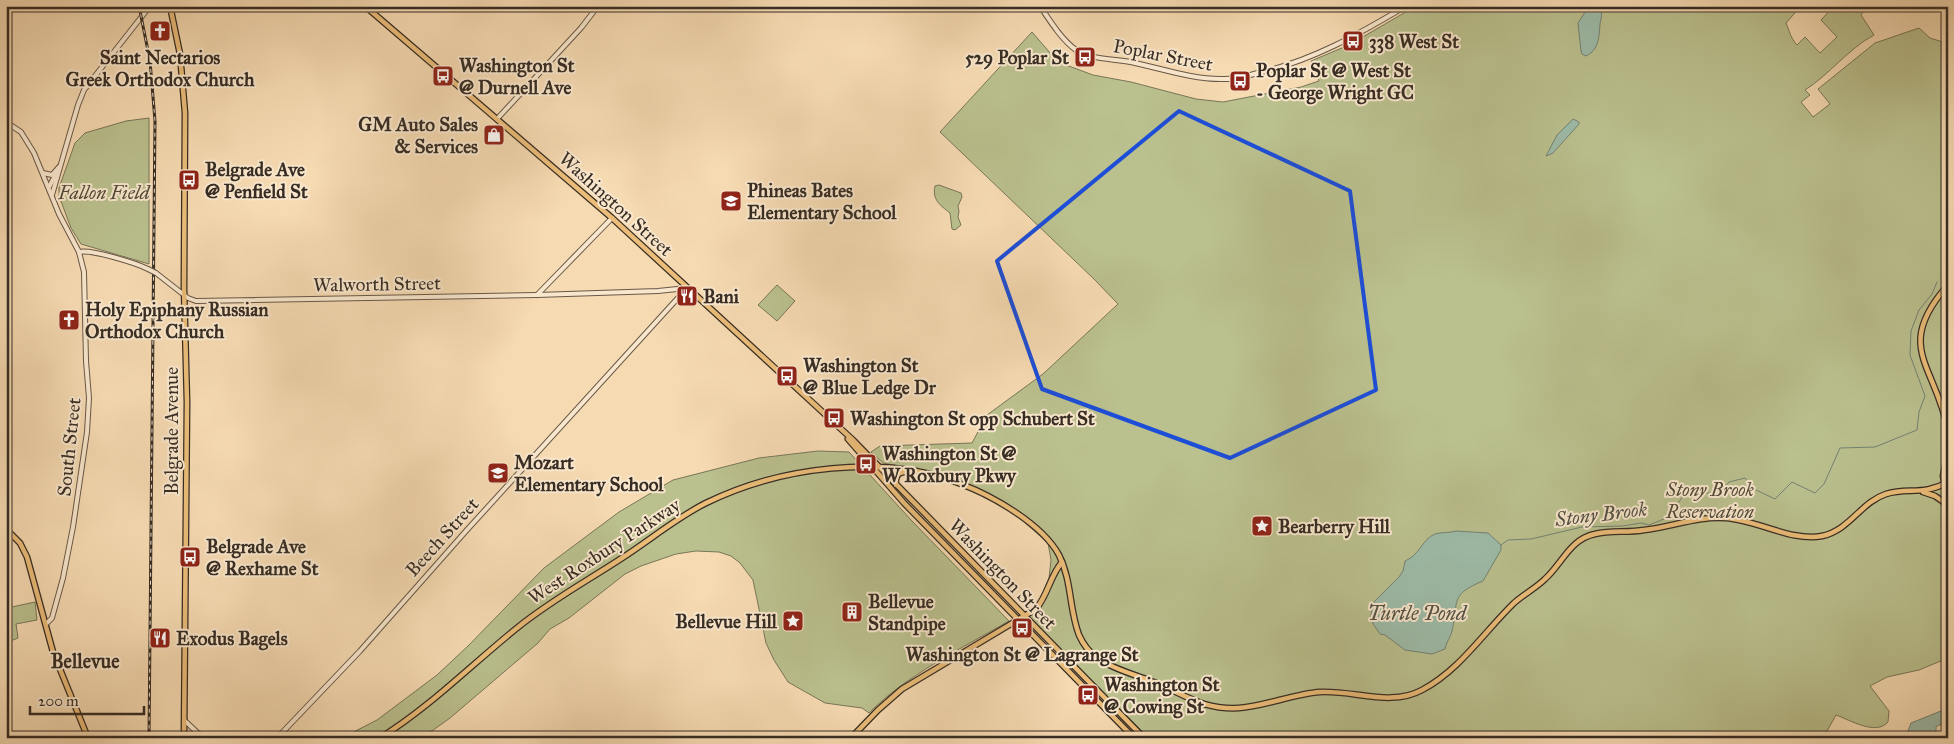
<svg xmlns="http://www.w3.org/2000/svg" width="1954" height="744" font-family="'IM FELL Great Primer',serif">
<style>
.green{fill:#bac08e;stroke:#787659}
.water{fill:#9dbba8;stroke:#748273}
.lines{fill:none;stroke-linecap:round;stroke-linejoin:round}
.stream{stroke:#748273;stroke-width:1}
.minor-casing{stroke:#675848;stroke-width:6}
.major-casing{stroke:#372d24;stroke-width:7}
.minor{stroke:#f9e7cd;stroke-width:4}
.major{stroke:#ebbd79;stroke-width:4.5}
.rail-casing{stroke:#372d24;stroke-width:3}
.rail{stroke:#f9e7cd;stroke-width:1;stroke-dasharray:4;stroke-linecap:butt}
.minor-bridge-casing{stroke:#675848;stroke-width:6;stroke-linecap:butt}
.minor-bridge{stroke:#f9e7cd;stroke-width:4}
.marked{fill:none;stroke:#1d4ed8;stroke-width:4;stroke-linejoin:round}
.labels{text-anchor:middle;dominant-baseline:central;stroke-width:4;stroke-linejoin:round;paint-order:stroke}
.poi-label{font-size:19px;font-weight:bold;fill:#372d24;stroke:#f9e7cd;text-anchor:start}
.street-label{font-size:19px;fill:#372d24;stroke:#f9e7cd}
.park-label{font-size:19px;font-style:italic;fill:#514a39;stroke:#f9e7cd}
.water-label{font-size:20px;font-style:italic;fill:#505045;stroke:#f9e7cd}
.neighbourhood-label{font-size:20px;font-weight:bold;fill:#372d24;stroke:#f9e7cd}
</style>
<rect width="100%" height="100%" fill="#f6dab2"/>
<filter id="stains"><feTurbulence type="fractalNoise" baseFrequency=".004" numOctaves="4"/><feColorMatrix values="0 0 0 0 .2 0 0 0 0 .09 0 0 0 0 .02 0 0 0 .5 -.17"/></filter>
<radialGradient id="worn" r=".72"><stop offset=".6" stop-color="#630" stop-opacity="0"/><stop offset="1" stop-color="#630" stop-opacity=".3"/></radialGradient>
<g class="green">
<path d="M1416 6H1452L1456 10 1461 6H1801L1786 23C1790 32 1790 37 1797 45L1805 37 1820 53 1837 37 1821 20 1834 6H1857L1864 11 1861 15 1874 35C1848 49 1829 75 1805 90L1810 95 1801 102 1813 117 1830 104 1818 89 1875 43 1919 28 1930 38 1946 43 1948 41V658L1919 670 1887 677 1870 686 1889 711 1888 722C1876 736 1850 720 1836 715L1823 738H1149L1043 632 1025 612 1031 610 1038 604 1049 578 1051 560 1048 543 1008 508 992 499 941 478 933 472 883 463 871 452 880 446 972 443 987 415 1043 374 1118 304 1095 280 940 132 1032 32 1058 62 1093 75 1131 82 1196 99 1223 102 1301 87 1319 81 1311 61 1349 45Z"/>
<path d="M149 118V264L81 244 71 228 59 196V188L75 143 85 133 126 121Z"/>
<path d="M939 185 961 193 962 197 958 206 959 211 958 217 961 225 955 230 952 229 950 213C940 205 932 200 935 186Z"/>
<path d="M777 285 795 301 777 321 758 305Z"/>
<path d="M818 451 849 452 912 521 1009 621C964 647 905 676 869 713L862 708 825 703 788 682 774 660 766 643 753 580 740 563 731 556 719 552 696 551 676 554 641 566 625 574 569 618 550 629 538 643 450 718 422 738H342L377 720 437 675 468 646 544 568 619 512 673 480 759 458Z"/>
<path d="M6 584 12 607 35 602 37 620 16 624 18 638 8 642Z"/>
</g>
<g class="water">
<path d="M1589 6 1600 8C1603 14 1601 18 1600 24 1599 37 1599 50 1586 56L1582 54 1581 51 1578 23Z"/>
<path d="M1573 119 1579 122V124L1553 153 1546 156 1557 135Z"/>
<path d="M1456 531 1488 533 1501 545V550L1483 581C1449 595 1459 601 1452 631 1451 637 1446 642 1445 649L1432 654 1405 650 1385 635 1380 634 1373 624 1371 615 1373 603 1399 577 1403 571 1405 561C1420 555 1422 539 1435 534 1441 532 1450 533 1456 531Z"/>
<path d="M1941 711H1948V724H1941L1936 727V733L1942 738 1908 737V731L1911 723Z"/>
</g>
<g class="lines">
<g class="stream">
<path d="M1696 492 1718 494 1729 482 1745 478 1754 489 1775 499 1792 482 1815 493 1824 484 1840 448 1875 447 1917 430 1919 412 1925 396 1910 355 1911 331 1919 310 1932 294 1937 282"/>
<path d="M1501 545 1508 540 1531 539 1582 527 1623 526 1641 523 1649 525 1669 517 1685 493 1693 492"/>
</g>
<g class="minor-casing">
<g id="minor">
<path d="M1040 6C1050 21 1062 40 1076 50 1090 60 1119 59 1135 63 1163 69 1192 79 1221 79 1234 80 1246 76 1258 73 1312 61 1359 34 1406 6"/>
<path d="M497 119 581 28 598 6"/>
<path d="M6 122 21 132 34 153 59 214 79 252 84 272 86 361 89 398 87 432 73 527 63 578 52 618 46 624"/>
<path d="M43 173 52 175 59 167"/>
<path d="M49 187 57 172"/>
<path d="M52 195 78 105 84 90 150 6"/>
<path d="M79 252C91 249 136 263 148 269"/>
<path d="M156 273 188 298 196 301 537 295 658 291 687 288"/>
<path d="M537 295 612 218"/>
<path d="M184 720 203 738"/>
<path d="M277 738 360 651 466 531 687 288"/>
</g>
</g>
<g class="major-casing">
<g id="major">
<path d="M170 6 180 54 185 113 184 288 187 402 184 738"/>
<path d="M365 6 612 218 853 440 1144 738"/>
<path d="M1948 285C1892 348 1937 366 1948 431"/>
<path d="M848 439 904 503 1134 738"/>
<path d="M1948 452 1943 476 1948 501"/>
<path d="M896 485C895 478 897 472 905 472"/>
<path d="M1923 492 1935 496 1948 505"/>
<path d="M6 529 20 543 27 557 53 652 88 738"/>
<path d="M380 738C430 707 471 665 517 628 550 601 587 581 622 558 650 540 676 518 706 503 779 467 884 453 961 484 993 496 1042 524 1059 555 1072 581 1069 609 1079 635 1083 644 1089 652 1097 658 1113 669 1133 674 1151 681 1183 693 1201 710 1239 708 1266 706 1293 694 1320 692 1354 690 1391 707 1422 690 1460 670 1484 632 1514 603 1524 594 1536 588 1545 579 1562 564 1570 539 1595 534 1611 530 1628 533 1644 530 1671 527 1698 516 1726 518 1757 520 1792 542 1822 536 1850 530 1861 502 1886 494 1908 487 1923 496 1948 482"/>
<path d="M851 738 878 710 902 689 1036 609C1048 595 1050 576 1062 562"/>
</g>
</g>
<use href="#minor" class="minor"/>
<use href="#major" class="major"/>
<g class="rail-casing">
<path id="rail" d="M139 6 150 61 155 121 149 738"/>
</g>
<use href="#rail" class="rail"/>
<g class="minor-bridge-casing">
<path id="minor-bridge" d="M148 269 156 273"/>
</g>
<use href="#minor-bridge" class="minor-bridge"/>
</g>
<path class="marked" d="M1179 111 1350 191 1376 390 1230 458 1042 389 997 261Z"/>
<defs>
<g id="church-square" transform="scale(1.125)"><rect x="-9" y="-9" width="18" height="18" rx="4" fill="#8f2418" stroke="#f9e7cd"/><path d="M-1.2-6h2.4v3.5h3.3v2.4h-3.3V6h-2.4V-.1h-3.3v-2.4h3.3Z" fill="#fff"/></g>
<g id="bus-square" transform="scale(1.125)"><rect x="-9" y="-9" width="18" height="18" rx="4" fill="#8f2418" stroke="#f9e7cd"/><path d="M-5-6H5V4H4V6H2V4H-2V6H-4V4H-5ZM-3.5-4V0h7V-4ZM-3.5 1.2v1.5H-2V1.2ZM2 1.2v1.5H3.5V1.2Z" fill="#fff"/></g>
<g id="shop-square" transform="scale(1.125)"><rect x="-9" y="-9" width="18" height="18" rx="4" fill="#8f2418" stroke="#f9e7cd"/><path d="M-5-2.5h2.3a2.7 3.5 0 0 1 5.4 0H5L5.5 6h-11ZM-1.5-2.5h3a1.5 2.3 0 0 0-3 0Z" fill="#fff"/></g>
<g id="school-square" transform="scale(1.125)"><rect x="-9" y="-9" width="18" height="18" rx="4" fill="#8f2418" stroke="#f9e7cd"/><path d="M0-5L7-2L0 1L-7-2ZM-4 1L0 2.5L4 1V4Q0 6-4 4Z" fill="#fff"/></g>
<g id="restaurant-square" transform="scale(1.125)"><rect x="-9" y="-9" width="18" height="18" rx="4" fill="#8f2418" stroke="#f9e7cd"/><path d="M-5-6h1v4h1v-4h1v4h1v-4h1v5L-1.5 .5V6h-2V.5L-5-1ZM5-6V6H3V1.5H1.5Q1.5-4 5-6Z" fill="#fff"/></g>
<g id="sight-square" transform="scale(1.125)"><rect x="-9" y="-9" width="18" height="18" rx="4" fill="#8f2418" stroke="#f9e7cd"/><path d="M0-6L1.8-2.2L6-1.7L2.9 1.2L3.7 5.4L0 3.3L-3.7 5.4L-2.9 1.2L-6-1.7L-1.8-2.2Z" fill="#fff"/></g>
<g id="building-square" transform="scale(1.125)"><rect x="-9" y="-9" width="18" height="18" rx="4" fill="#8f2418" stroke="#f9e7cd"/><path d="M-4-6H4V6H1V3H-1V6H-4ZM-2.5-4.3h1.7v1.8h-1.7ZM.8-4.3h1.7v1.8H.8ZM-2.5-1h1.7V.8h-1.7ZM.8-1h1.7V.8H.8Z" fill="#fff"/></g>
</defs>
<g fill-rule="evenodd">
<use href="#church-square" x="160" y="31"/>
<use href="#bus-square" x="1353" y="41"/>
<use href="#bus-square" x="1085" y="57"/>
<use href="#bus-square" x="443" y="76"/>
<use href="#bus-square" x="1240" y="81"/>
<use href="#shop-square" x="494" y="135"/>
<use href="#bus-square" x="189" y="180"/>
<use href="#school-square" x="731" y="201"/>
<use href="#restaurant-square" x="687" y="296"/>
<use href="#church-square" x="69" y="320"/>
<use href="#bus-square" x="787" y="376"/>
<use href="#bus-square" x="834" y="418"/>
<use href="#bus-square" x="866" y="464"/>
<use href="#school-square" x="498" y="473"/>
<use href="#sight-square" x="1262" y="526"/>
<use href="#bus-square" x="190" y="557"/>
<use href="#building-square" x="852" y="612"/>
<use href="#sight-square" x="793" y="621"/>
<use href="#bus-square" x="1022" y="628"/>
<use href="#restaurant-square" x="160" y="638"/>
<use href="#bus-square" x="1088" y="695"/>
</g>
<g class="labels">
<g class="poi-label">
<text x="1369" y="41">338 West St</text>
<text x="160" y="57" text-anchor="middle">Saint Nectarios<tspan x="160" dy="22">Greek Orthodox Church</tspan></text>
<text x="1069" y="57" text-anchor="end">529 Poplar St</text>
<text x="459" y="65">Washington St<tspan x="459" dy="22">@ Durnell Ave</tspan></text>
<text x="1256" y="70">Poplar St @ West St<tspan x="1256" dy="22">- George Wright GC</tspan></text>
<text x="478" y="124" text-anchor="end">GM Auto Sales<tspan x="478" dy="22">&amp; Services</tspan></text>
<text x="205" y="169">Belgrade Ave<tspan x="205" dy="22">@ Penfield St</tspan></text>
<text x="747" y="190">Phineas Bates<tspan x="747" dy="22">Elementary School</tspan></text>
<text x="703" y="296">Bani</text>
<text x="85" y="309">Holy Epiphany Russian<tspan x="85" dy="22">Orthodox Church</tspan></text>
<text x="803" y="365">Washington St<tspan x="803" dy="22">@ Blue Ledge Dr</tspan></text>
<text x="850" y="418">Washington St opp Schubert St</text>
<text x="882" y="453">Washington St @<tspan x="882" dy="22">W Roxbury Pkwy</tspan></text>
<text x="514" y="462">Mozart<tspan x="514" dy="22">Elementary School</tspan></text>
<text x="1278" y="526">Bearberry Hill</text>
<text x="206" y="546">Belgrade Ave<tspan x="206" dy="22">@ Rexhame St</tspan></text>
<text x="868" y="601">Bellevue<tspan x="868" dy="22">Standpipe</tspan></text>
<text x="777" y="621" text-anchor="end">Bellevue Hill</text>
<text x="176" y="638">Exodus Bagels</text>
<text x="1022" y="654" text-anchor="middle">Washington St @ Lagrange St</text>
<text x="1104" y="684">Washington St<tspan x="1104" dy="22">@ Cowing St</tspan></text>
</g>
<g class="street-label">
<text transform="translate(1163 55) rotate(11)">Poplar Street</text>
<text transform="translate(616 204) rotate(42)">Washington Street</text>
<text transform="translate(377 284) rotate(-1)">Walworth Street</text>
<text transform="translate(171 431) rotate(-90)">Belgrade Avenue</text>
<text transform="translate(69 447) rotate(-84)">South Street</text>
<text transform="translate(442 537) rotate(-48)">Beech Street</text>
<text transform="translate(604 551) rotate(-33)">West Roxbury Parkway</text>
<text transform="translate(1003 574) rotate(46)">Washington Street</text>
</g>
<g class="park-label">
<text x="104" y="192">Fallon Field</text>
<text x="1710" y="489">Stony Brook<tspan x="1710" dy="22">Reservation</tspan></text>
</g>
<g class="water-label">
<text transform="translate(1601 514) rotate(-7)">Stony Brook</text>
<text x="1417" y="613">Turtle Pond</text>
</g>
<g class="neighbourhood-label">
<text x="85" y="661">Bellevue</text>
</g>
</g>
<rect width="1954" height="744" fill="none" stroke="#f6dab2" stroke-width="25"/>
<rect x="8" y="8" width="1939" height="729" fill="none" stroke="#372d24" stroke-width="2.5"/>
<rect x="12" y="12" width="1929" height="719" fill="none" stroke="#372d24"/>
<path d="M30 706v8h114v-8" fill="none" stroke="#372d24" stroke-width="2.5"/>
<text x="38" y="706" font-size="15" fill="#372d24" stroke="#f9e7cd" stroke-width="4" paint-order="stroke">200 m</text>
<rect width="100%" height="100%" filter="url(#stains)"/>
<rect width="100%" height="100%" fill="url(#worn)"/>
</svg>
